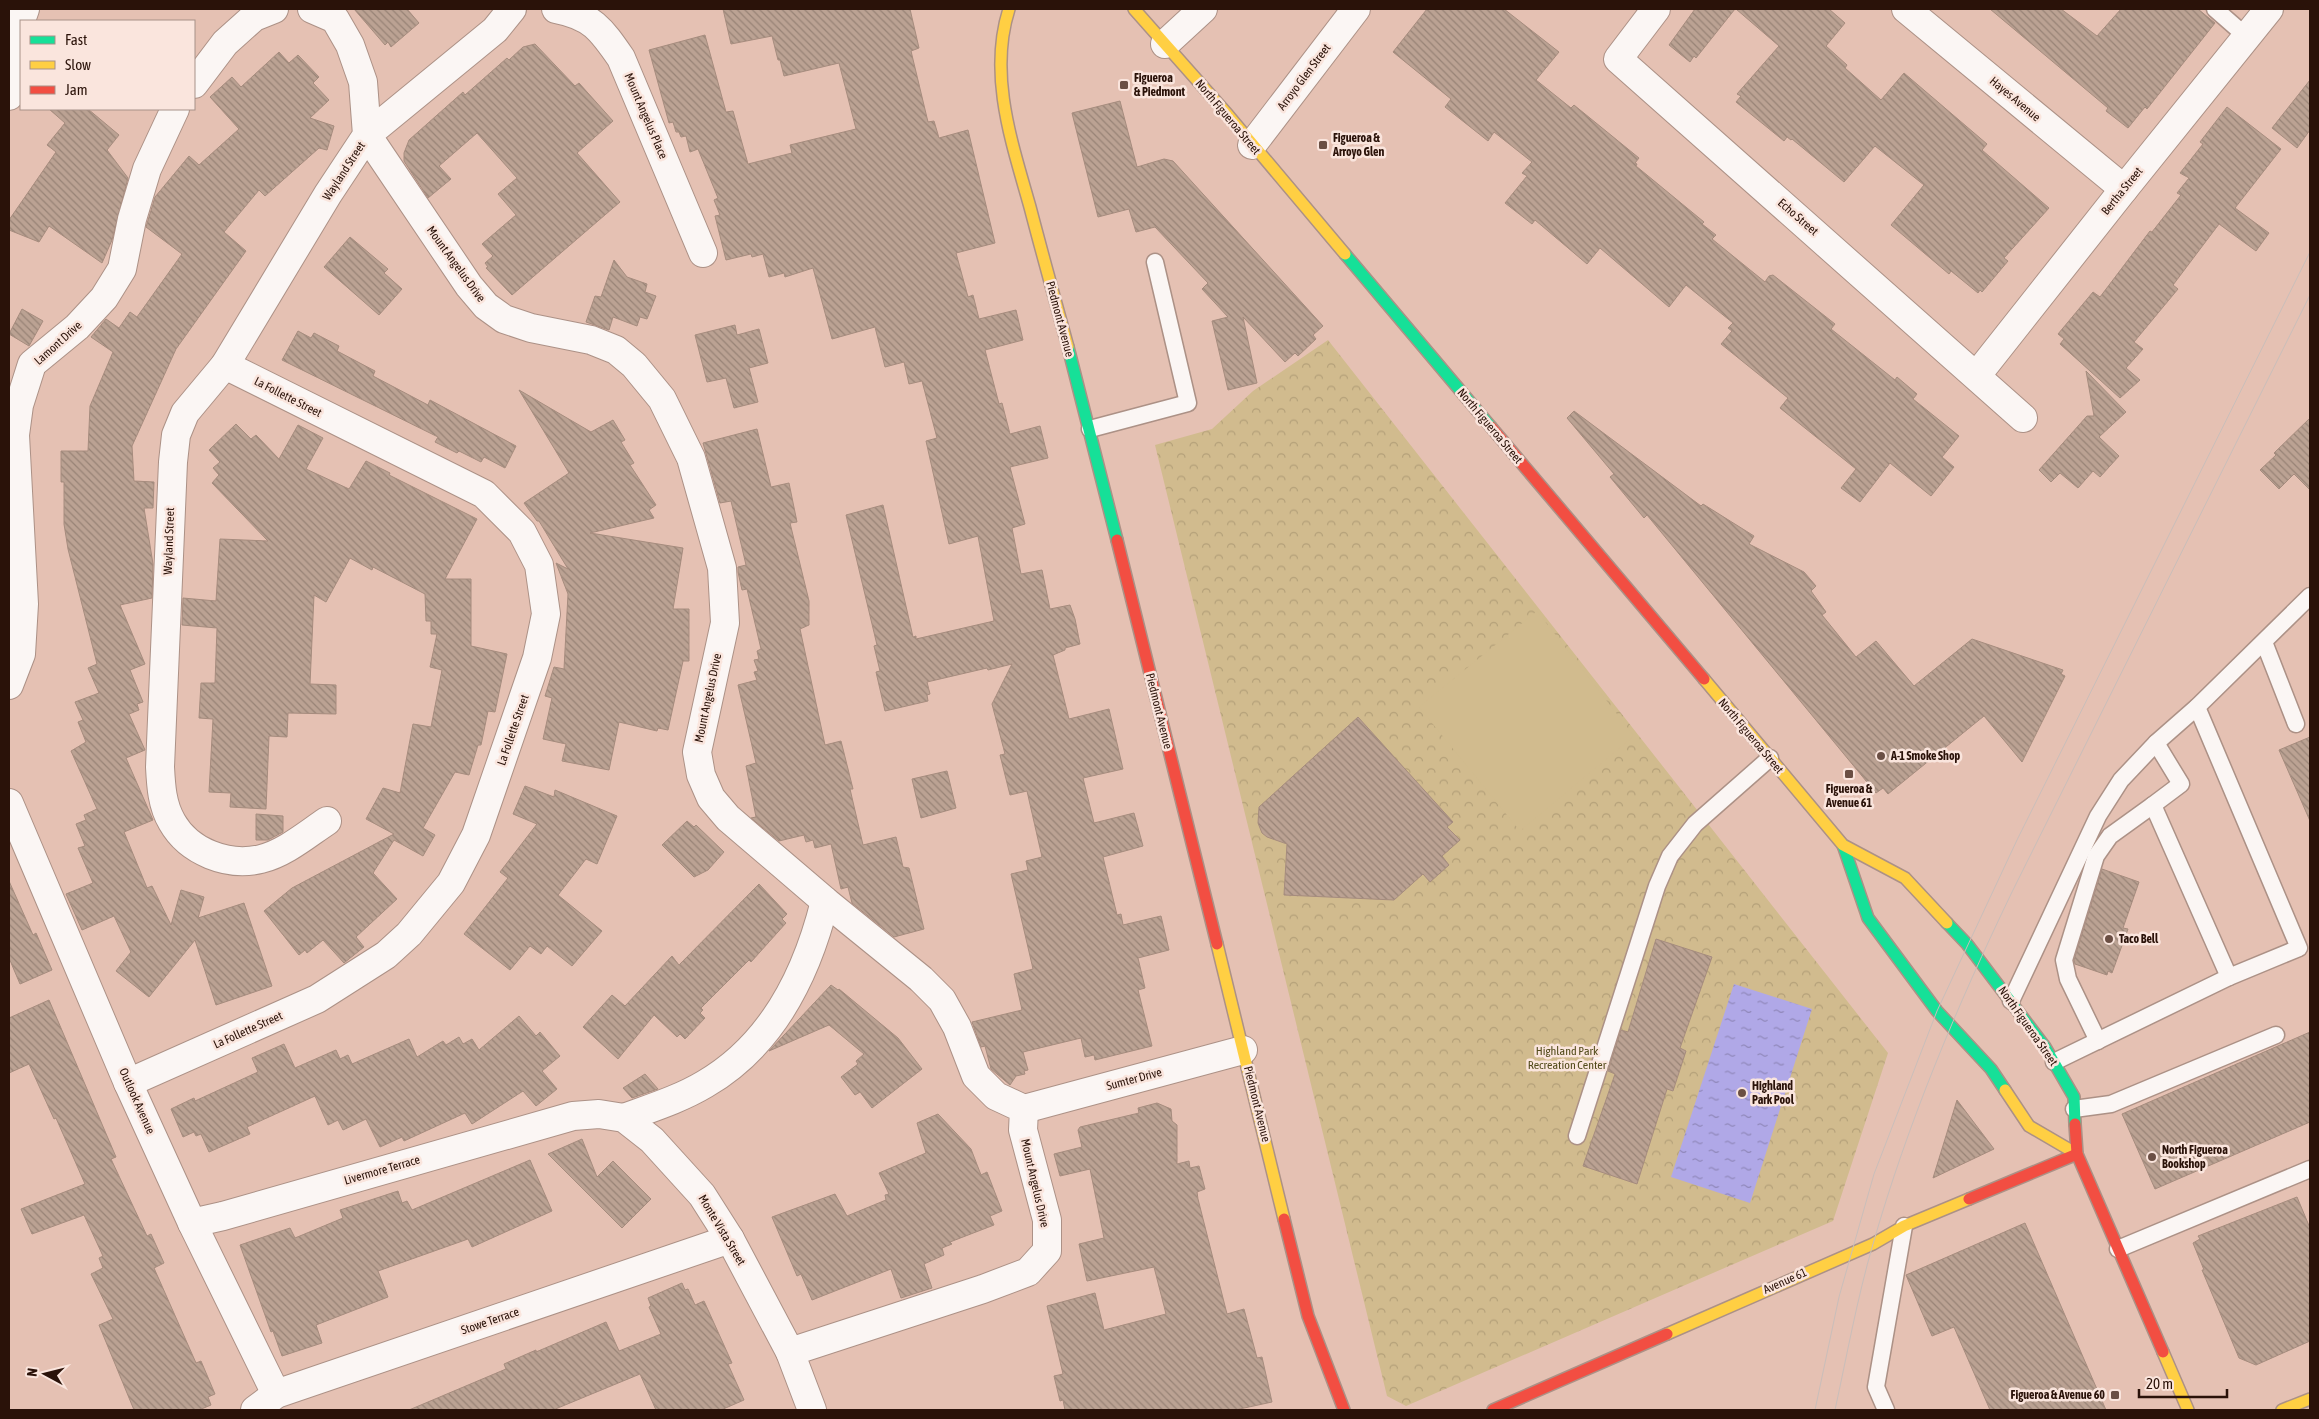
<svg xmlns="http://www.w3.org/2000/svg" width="2319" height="1419" font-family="'Asap Condensed',sans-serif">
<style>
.park{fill:url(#park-crowns)}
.pitch{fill:#d1bb8e}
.water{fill:url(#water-ripples)}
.building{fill:url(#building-back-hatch);stroke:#a68c7e}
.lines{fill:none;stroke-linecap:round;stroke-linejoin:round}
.lane-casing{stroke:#ac9186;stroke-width:19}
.street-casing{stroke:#ac9186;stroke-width:30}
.fast-casing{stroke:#ac9186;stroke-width:14}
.slow-casing{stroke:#ac9186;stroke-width:14}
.jam-casing{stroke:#ac9186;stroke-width:14}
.lane{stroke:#fbf6f4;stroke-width:16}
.street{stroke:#fbf6f4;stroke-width:28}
.fast{stroke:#16e098;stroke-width:11}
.slow{stroke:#ffcf43;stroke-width:11}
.jam{stroke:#f24e42;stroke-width:11}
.tram{stroke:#c9beba;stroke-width:1}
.poi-dot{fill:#6b4f44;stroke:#fae5dd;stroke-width:2}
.labels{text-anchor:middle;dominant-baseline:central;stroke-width:5;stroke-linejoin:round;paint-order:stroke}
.street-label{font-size:12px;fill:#2a1209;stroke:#fae5dd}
.poi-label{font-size:12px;font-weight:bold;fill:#2a1209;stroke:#fae5dd;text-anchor:start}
.park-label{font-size:12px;fill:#514a1a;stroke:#fae5dd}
</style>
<defs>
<pattern id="park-crowns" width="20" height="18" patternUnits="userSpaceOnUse" patternTransform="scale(1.25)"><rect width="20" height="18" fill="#d1bb8e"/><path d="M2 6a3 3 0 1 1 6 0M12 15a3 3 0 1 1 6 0" fill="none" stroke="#b4a079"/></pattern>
<pattern id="water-ripples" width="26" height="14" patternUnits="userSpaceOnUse" patternTransform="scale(1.25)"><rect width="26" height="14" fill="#b0a8e7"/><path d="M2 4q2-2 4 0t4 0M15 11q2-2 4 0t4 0" fill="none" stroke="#8f87b9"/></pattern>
<pattern id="building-back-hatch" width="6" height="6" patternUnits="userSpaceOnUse" patternTransform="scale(1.25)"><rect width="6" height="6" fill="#bba293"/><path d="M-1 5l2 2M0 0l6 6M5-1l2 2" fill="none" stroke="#988376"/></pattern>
</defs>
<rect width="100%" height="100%" fill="#e5c1b3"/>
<path class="park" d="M1328 340 1888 1053 1833 1221 1406 1406 1387 1396 1155 445 1212 429 1253 391Z"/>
<path class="pitch" d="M1537 611 1634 736 1520 831 1419 707Z"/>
<path class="water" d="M1734 984 1812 1009 1750 1203 1671 1177Z"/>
<g class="building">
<path d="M354 9H407L419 23 391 47 388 42 385 45Z"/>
<path d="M723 9H910L919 48 911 51 928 122 934 121 939 138 968 130 995 243 956 253 968 297 973 295 979 319 1016 310 1023 340 985 350 999 404 1002 403 1010 434 1040 426 1048 458 1010 467 1025 524 1012 528 1021 574 1042 570 1050 609 1070 605 1075 619 1080 644 1065 648V650L1053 655 1069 719 1109 709 1123 769 1083 778 1094 823 1134 813 1143 846 1103 857 1117 915 1121 914 1123 925 1161 916 1169 950 1138 958 1145 988 1138 990 1152 1046 1095 1060 1094 1055 1085 1057 1081 1038 1023 1052 1028 1070 1024 1071 1025 1074 1016 1076 1010 1085 991 1069 985 1046 981 1047 972 1022 1022 1010 1014 974 1033 969 1011 874 1028 870 1026 861 1042 857 1027 791 1010 795 1000 755 1005 754 992 704 1012 664 988 670 987 668 927 682 930 694 927 695 928 701 885 711 876 672 880 671 874 646 877 645 846 515 883 505 913 637 916 636V639L994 621 978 536 949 544 926 441 937 438 922 381 909 384 904 362 885 367 875 327 832 339 813 268 785 277 784 273 769 277 763 254 752 257 751 254 726 260 715 216 720 215 714 200 718 198 698 149 690 152 686 136 681 137 679 132H676L673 122 669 123 649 50 705 35 726 112 733 111 748 164 792 153 790 145 856 129 839 63 784 76 780 60H778L772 36 731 44Z"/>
<path d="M1427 9H1504L1559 52 1536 80 1571 108 1574 105 1639 158 1635 163 1637 164 1636 166 1704 222 1702 224 1716 235 1712 239 1765 282 1769 276 1773 275 1835 324 1831 329 1895 380 1897 377 1917 394 1913 399 1959 436 1942 457 1954 467 1931 496 1890 463 1860 502 1841 488 1856 469 1780 408 1788 398 1721 344 1732 331 1728 328 1733 323 1686 285 1669 307 1600 248 1587 264 1535 220 1532 224 1505 203 1527 176 1522 173 1532 162 1494 132 1488 141 1445 107 1451 99 1393 52Z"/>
<path d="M1695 9H1735L1696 58 1694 56 1690 62 1669 45Z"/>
<path d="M1736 9H1829L1845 23 1826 46 1847 65 1845 68 1881 100 1904 73 1987 144 1982 150 2049 208 2004 258 2008 261 1982 292 1980 290 1978 293 1951 271 1949 274 1891 225 1924 185 1875 146 1844 182 1792 139 1791 140 1787 137 1784 141 1736 102 1741 96 1737 94 1779 46Z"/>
<path d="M1990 9H2061L2097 36 2121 9H2198L2215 23 2147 109 2145 107 2128 128 2106 111 2108 108Z"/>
<path d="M535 44 575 86 579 83 613 121 577 153 620 202 512 295 486 268 488 267 485 263 493 256 482 244 516 215 498 194 517 178 477 133 439 166 451 179 428 198 404 161V153L409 140 463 92 465 95 507 58 509 60 523 47Z"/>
<path d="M279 52 289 63 298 55 319 77 313 83 329 100 310 118 334 126 327 150 319 148 265 196 259 190 224 232 246 251 176 349 132 446 134 481 154 482 153 508H144L153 564 152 598 120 605 145 664 130 670 143 702 137 704 139 710 129 714 145 750 126 758 153 820 124 832 147 888 152 886 171 925 181 890 204 897 198 918 244 903 272 986 216 1005 195 940 149 997 116 971 131 952 114 916 82 930 66 894 93 883 78 848 85 846 76 824 86 820 84 815 97 809 71 751 86 742 78 722 83 720 75 702 99 693 88 668 97 664 68 549 64 524V482H61V451H88L90 406 113 352 91 337 106 319 119 328 130 312 137 317 182 254 146 227 155 197 189 156 199 165 239 129 210 97 232 77 241 87Z"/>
<path d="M2310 80V130L2297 148 2272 128Z"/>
<path d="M1120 101 1137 167 1164 159 1173 161 1323 326 1313 335 1316 339 1298 356 1295 353 1285 362 1243 317 1257 383 1228 390 1212 321 1228 317 1202 289 1208 283 1155 227 1136 232 1129 209 1098 217 1072 113Z"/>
<path d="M2227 107 2281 149 2235 208 2269 233 2256 251 2219 224 2173 285 2178 289 2134 342 2143 349 2126 368 2140 380 2120 398 2060 344 2064 339 2058 334 2093 292 2100 297 2150 231 2152 232 2181 195 2177 193 2189 178 2180 173 2203 144 2200 142Z"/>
<path d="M49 109H88L119 135 107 150 128 178 112 240 102 263 49 226 39 242 9 230V220L56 152 47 145 65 123Z"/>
<path d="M350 237 388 269 384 273 402 289 379 315 324 267Z"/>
<path d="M614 260 627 277 647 284 645 292 656 296 647 319 640 317 637 326 613 317 609 330 586 322 595 296 601 297Z"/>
<path d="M22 309 43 321 29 346 9 334Z"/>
<path d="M735 325 737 335 759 329 768 363 749 368 758 402 734 408 726 378 707 382 695 335Z"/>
<path d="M298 331 311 338 314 333 339 346 337 351 375 371 373 376 428 405 430 400 516 446 505 468 484 457 481 462 459 451 457 453 435 442 438 437 282 360Z"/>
<path d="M2086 371 2126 412 2099 437 2119 456 2100 477 2093 471 2078 488 2060 473 2051 482 2039 470 2087 416H2094Z"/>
<path d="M519 390 591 432 613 420 625 440 621 442 634 463 630 465 656 505 649 510 654 518 590 533 683 548 673 609H689V661H683L668 730 658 728 657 731 619 722 609 770 562 761 566 744 543 739 552 698 545 696 554 667 564 669 568 594 556 563 568 569 539 521H537L524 503 569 473Z"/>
<path d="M1574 411 1701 506 1703 504 1754 536 1749 544 1804 572 1816 586 1811 591 1826 612 1822 615 1856 657 1876 641 1914 686 1972 639 2063 670 2061 674 2065 676 2022 762 1984 716 1888 794 1883 788 1876 793 1647 515 1644 518 1610 477 1614 474 1567 418Z"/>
<path d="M2310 418V490L2294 474 2279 489 2260 470 2276 455 2274 453Z"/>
<path d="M236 424 251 439 256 435 279 459 298 425 323 438 306 469 349 489 366 461 390 473 389 475 477 519 445 579H471V646L507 654 495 712 488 711 481 745H478L469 775 455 772 423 828 435 835 423 856 394 840 373 873 397 899 356 937 364 947 344 963 323 940 307 953 305 950 299 955 264 911 292 888 394 834 366 819 383 788 400 793 413 724 431 727 442 670 430 667 437 634H431V621H426L425 594 373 567 372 570 350 558 326 602 314 595 310 684 336 685V714L288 713 287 737 269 736 266 809 230 807 231 793 209 792 213 719 199 718 201 683H215L217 628 182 625 183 598 216 601 220 539 268 541 212 483 219 475 213 468 220 462 209 450Z"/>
<path d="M757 429 771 487 789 483 797 522 790 523 809 601V625L800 629 825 745 841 741 853 789H850L863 845 896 837 903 867 909 868 924 929 894 937 852 903 848 887 841 889 831 844 815 848 813 840 806 842 804 835 779 841 751 818 756 817 746 766 756 763 738 685 757 680 754 672 758 671 754 660 759 659 757 651 761 649 747 589 742 590 738 572V567L746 565 731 501 720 503 703 443Z"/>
<path d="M1358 717 1453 822 1447 827 1460 840 1442 856 1449 865 1430 882 1423 874 1394 900 1284 895 1287 844 1267 837 1262 833 1258 823 1259 807Z"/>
<path d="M2310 737V821L2279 750Z"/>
<path d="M947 771 956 808 921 818 912 779Z"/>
<path d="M525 786 554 797 555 790 617 816 597 864 586 859 558 895 602 931 572 966 547 946 541 954 530 946 510 970 464 934 508 878 500 872 537 824 513 814Z"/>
<path d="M256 814 283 816V832L268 840H256Z"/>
<path d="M687 821 694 827 696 825 724 852 708 870 694 877 662 845Z"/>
<path d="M2102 869 2139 882 2123 928 2128 929 2112 973 2108 971 2107 975 2075 964 2074 960Z"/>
<path d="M9 881 33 935 36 933 52 970 20 984 9 958Z"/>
<path d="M759 884 787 914 782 919 786 923 751 962 749 960 701 1008 703 1010 700 1013 705 1018 685 1039 680 1034 677 1037 654 1015 618 1059 583 1027 612 995 625 1006 672 956 679 965Z"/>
<path d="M1656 939 1712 957 1680 1048 1686 1051 1673 1091 1667 1089 1637 1184 1583 1166 1615 1074 1608 1071 1621 1030 1628 1032Z"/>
<path d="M831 985 838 990 839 989 898 1038 922 1069 872 1108 860 1092 855 1095 841 1077 858 1064 856 1061 864 1054 829 1025 769 1051Z"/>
<path d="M49 1000 116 1157 111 1159 147 1236 151 1234 164 1263 154 1268 196 1363 201 1361 215 1394 208 1397 211 1405 199 1410H134L99 1325 113 1319 91 1274 103 1268 99 1258 103 1256 84 1215 32 1234 21 1209 85 1184 56 1118 54 1119 29 1064 9 1073V1018Z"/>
<path d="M519 1016 536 1036 540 1032 560 1056 542 1071 557 1089 536 1106 523 1091 472 1124 465 1113 404 1141 402 1137 380 1147 366 1119 343 1130 338 1120 328 1125 315 1096 247 1127 250 1134 209 1152 201 1134 196 1136 194 1132 183 1137 171 1109 194 1098 195 1101 258 1072 252 1058 284 1044 295 1068 336 1050 340 1059 348 1055 352 1064 409 1039 417 1057 443 1041 446 1045 459 1037 463 1044 472 1039 479 1050Z"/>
<path d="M2310 1032V1122L2155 1189 2122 1114Z"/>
<path d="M645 1074 658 1089 632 1098 623 1088Z"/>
<path d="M1957 1100 1994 1149 1933 1178Z"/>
<path d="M1157 1103 1171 1109 1172 1121 1177 1125V1164L1189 1161 1190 1168 1199 1166 1205 1189 1197 1192 1198 1199 1227 1314 1244 1309 1257 1358 1262 1357 1272 1402 1235 1410H1065L1063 1400 1060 1401 1054 1376 1063 1374 1047 1306 1095 1293 1104 1330 1166 1314 1154 1267 1087 1281 1079 1244 1104 1238 1090 1169 1060 1176 1054 1154 1082 1147 1078 1130 1080 1127 1139 1113 1138 1108Z"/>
<path d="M938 1114 971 1149 981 1175 987 1172 1002 1211 990 1216 994 1225 950 1242 952 1244 942 1248 944 1255 924 1264 932 1288 901 1298 891 1269 812 1300 801 1274 797 1276 772 1217 835 1194 847 1216 886 1200 885 1195 889 1194 879 1173 926 1153 917 1123Z"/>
<path d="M582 1139 597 1177 613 1161 651 1199 622 1228 548 1154Z"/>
<path d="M530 1160 552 1211 472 1247 468 1239 378 1271 388 1297 316 1325 322 1343 282 1356 273 1331 271 1332 240 1245 290 1228 295 1238 343 1218 340 1210 398 1191 402 1203 407 1201 412 1210Z"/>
<path d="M2297 1197 2310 1228V1341L2256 1365 2239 1358 2202 1270H2204L2193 1243 2200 1239 2198 1236Z"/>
<path d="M2025 1223 2106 1410H1990L1954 1327 1932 1336 1906 1275Z"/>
<path d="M682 1283 685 1290 688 1289 695 1305 704 1301 732 1363 728 1364 744 1400 721 1410H656L640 1374 553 1410H409L506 1369 504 1364 536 1350V1352L606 1322 619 1351 661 1334 649 1307 651 1306 648 1298Z"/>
</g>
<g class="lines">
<g class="lane-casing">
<g id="lane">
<path d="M2215 9 2247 37"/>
<path d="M1090 429 1188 403 1155 262"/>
<path d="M2264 642 2296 724"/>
<path d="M2197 707 2299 948 2229 977"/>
<path d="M2011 1001 2098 816 2121 780 2156 743 2197 707 2310 596"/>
<path d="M2098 1041 2068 979 2064 960 2096 856 2110 836 2153 805"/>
<path d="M2054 1062 2229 977 2153 805 2181 784 2156 743"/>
<path d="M2074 1109 2111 1104 2276 1035"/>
<path d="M1577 1136 1657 886 1670 856 1695 824 1770 758"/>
<path d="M2118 1249 2310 1169"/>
<path d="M1886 1410 1876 1387 1904 1226"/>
</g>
</g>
<g class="street-casing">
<g id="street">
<path d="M312 9 335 19 350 45 363 82 367 135 328 194 225 365 185 413 176 435 173 462 160 767C161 786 162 805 172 822 189 852 228 867 261 859 285 853 306 835 327 821"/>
<path d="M512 9 495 30 367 135 469 286 486 306 504 319 531 328 591 340 616 350 634 365 662 399 691 458 722 568 725 623 697 752 701 775 711 798 728 818 825 901 921 979 942 1000 957 1027 976 1076 996 1096 1024 1109 1023 1130 1047 1220V1251L1028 1272 983 1289 790 1352"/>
<path d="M556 9C592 16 601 29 621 58L703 253"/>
<path d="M1656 9 1618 59 2023 418"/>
<path d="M1906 9 2124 189"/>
<path d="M1165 44 1203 9"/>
<path d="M194 84 225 43 254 17 274 9"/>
<path d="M9 96 19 26 25 9"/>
<path d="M1252 145 1356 9"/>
<path d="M1977 375 2124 189 2269 9"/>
<path d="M9 685 21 654 24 604 15 435 19 405 32 364 77 327 104 298 122 269 132 219 147 169 175 109"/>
<path d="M9 803 128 1083 192 1223 276 1394"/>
<path d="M128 1083 317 999 386 955 409 934 451 883 476 835 537 658 546 614 539 565 522 532 484 494 225 365"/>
<path d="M1024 1109 1243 1050"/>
<path d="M624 1118C651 1108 680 1099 705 1084 772 1045 807 974 825 901"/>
<path d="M192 1223 223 1216 573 1116 599 1114 624 1118 652 1140 702 1195 730 1239 790 1352 812 1410"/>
<path d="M255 1410 276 1394 730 1239"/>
</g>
</g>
<g class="fast-casing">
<g id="fast">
<path d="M1345 254 1491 427"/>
<path d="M1068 347 1117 540"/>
<path d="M1843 845 1868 918 1937 1011 1991 1069 2005 1090"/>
<path d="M1947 923 1967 944 2045 1047 2074 1097 2075 1124"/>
</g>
</g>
<g class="slow-casing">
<g id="slow">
<path d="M1009 9C988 75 1012 143 1030 207 1042 253 1055 300 1068 347"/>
<path d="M1134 9 1228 115 1345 254"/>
<path d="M1704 679 1843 845 1905 878 1947 923"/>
<path d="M1217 944 1284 1219"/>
<path d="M2005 1090 2029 1126 2077 1154"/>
<path d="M1667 1334 1873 1244 1904 1226 1969 1199"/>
<path d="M2163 1352 2188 1410"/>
<path d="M2282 1410 2310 1399"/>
</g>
</g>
<g class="jam-casing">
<g id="jam">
<path d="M1491 427 1704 679"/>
<path d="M1117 540 1217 944"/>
<path d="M2075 1124 2077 1154 2163 1352"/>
<path d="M1969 1199 2077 1154"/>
<path d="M1284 1219 1308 1316 1344 1410"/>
<path d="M1493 1410 1667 1334"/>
</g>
</g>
<use href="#lane" class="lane"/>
<use href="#street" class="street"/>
<use href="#fast" class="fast"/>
<use href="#slow" class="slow"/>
<use href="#jam" class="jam"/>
<g class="tram">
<path d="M1815 1410 1839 1297 1874 1174 1937 1011 2017 840 2310 252"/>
<path d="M1835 1410C1847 1355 1857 1299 1873 1244 1908 1122 1957 1006 2012 892L2310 295"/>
</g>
</g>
<g class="poi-dot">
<rect x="1119" y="80" width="10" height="10" rx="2.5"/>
<rect x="1318" y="140" width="10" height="10" rx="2.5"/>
<circle cx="1881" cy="756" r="5"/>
<rect x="1844" y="769" width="10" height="10" rx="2.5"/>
<circle cx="2109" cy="939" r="5"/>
<circle cx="1742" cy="1093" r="5"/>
<circle cx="2152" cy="1157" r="5"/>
<rect x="2110" y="1390" width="10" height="10" rx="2.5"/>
</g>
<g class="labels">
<g class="street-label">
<text transform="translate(1304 77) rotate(-53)">Arroyo Glen Street</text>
<text transform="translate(2015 99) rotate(40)">Hayes Avenue</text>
<text transform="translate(646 116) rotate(67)">Mount Angelus Place</text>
<text transform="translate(1228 117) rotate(50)">North Figueroa Street</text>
<text transform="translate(344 171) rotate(-57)">Wayland Street</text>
<text transform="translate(2122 191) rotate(-51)">Bertha Street</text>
<text transform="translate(1798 217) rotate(41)">Echo Street</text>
<text transform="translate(456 264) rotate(54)">Mount Angelus Drive</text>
<text transform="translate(1060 319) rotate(75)">Piedmont Avenue</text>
<text transform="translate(58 343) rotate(-42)">Lamont Drive</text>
<text transform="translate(288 397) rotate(27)">La Follette Street</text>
<text transform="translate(1490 426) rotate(50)">North Figueroa Street</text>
<text transform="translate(169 541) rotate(-88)">Wayland Street</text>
<text transform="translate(708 698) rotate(-78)">Mount Angelus Drive</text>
<text transform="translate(1159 711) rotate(76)">Piedmont Avenue</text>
<text transform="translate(513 730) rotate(-71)">La Follette Street</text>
<text transform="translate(1751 736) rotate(50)">North Figueroa Street</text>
<text transform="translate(2028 1026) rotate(55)">North Figueroa Street</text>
<text transform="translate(248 1030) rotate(-24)">La Follette Street</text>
<text transform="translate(1134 1079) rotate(-15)">Sumter Drive</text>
<text transform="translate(137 1101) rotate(66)">Outlook Avenue</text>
<text transform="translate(1257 1104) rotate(76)">Piedmont Avenue</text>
<text transform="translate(382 1170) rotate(-16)">Livermore Terrace</text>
<text transform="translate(1035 1183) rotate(77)">Mount Angelus Drive</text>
<text transform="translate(722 1230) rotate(59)">Monte Vista Street</text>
<text transform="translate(1785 1281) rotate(-24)">Avenue 61</text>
<text transform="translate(490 1321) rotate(-19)">Stowe Terrace</text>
</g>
<g class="poi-label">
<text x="1134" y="78">Figueroa<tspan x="1134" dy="14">&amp; Piedmont</tspan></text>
<text x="1333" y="138">Figueroa &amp;<tspan x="1333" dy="14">Arroyo Glen</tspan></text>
<text x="1891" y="756">A-1 Smoke Shop</text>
<text x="1849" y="789" text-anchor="middle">Figueroa &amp;<tspan x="1849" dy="14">Avenue 61</tspan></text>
<text x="2119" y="939">Taco Bell</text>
<text x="1752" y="1086">Highland<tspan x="1752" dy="14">Park Pool</tspan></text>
<text x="2162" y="1150">North Figueroa<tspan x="2162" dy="14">Bookshop</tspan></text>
<text x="2105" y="1395" text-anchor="end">Figueroa &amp; Avenue 60</text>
</g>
<g class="park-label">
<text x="1567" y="1051">Highland Park<tspan x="1567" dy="14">Recreation Center</tspan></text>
</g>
</g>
<rect width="2319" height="1419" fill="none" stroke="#2a1209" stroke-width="20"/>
<rect x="20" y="20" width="175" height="90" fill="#fae5dd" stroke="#a79188"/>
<rect x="30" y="36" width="25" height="8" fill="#16e098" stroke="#a79188"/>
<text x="65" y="45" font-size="15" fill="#2a1209">Fast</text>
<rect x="30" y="61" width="25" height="8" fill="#ffcf43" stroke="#a79188"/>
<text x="65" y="70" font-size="15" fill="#2a1209">Slow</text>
<rect x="30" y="86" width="25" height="8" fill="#f24e42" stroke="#a79188"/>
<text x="65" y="95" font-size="15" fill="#2a1209">Jam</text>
<g transform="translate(45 1374) rotate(277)" stroke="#fae5dd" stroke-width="4" paint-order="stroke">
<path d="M0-4L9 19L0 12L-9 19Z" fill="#2a1209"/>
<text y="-8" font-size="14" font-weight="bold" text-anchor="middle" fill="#2a1209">N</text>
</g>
<path d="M2139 1389v8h88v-8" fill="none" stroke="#2a1209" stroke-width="2.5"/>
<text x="2146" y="1389" font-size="15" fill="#2a1209" stroke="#fae5dd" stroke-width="4" paint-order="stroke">20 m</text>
</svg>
